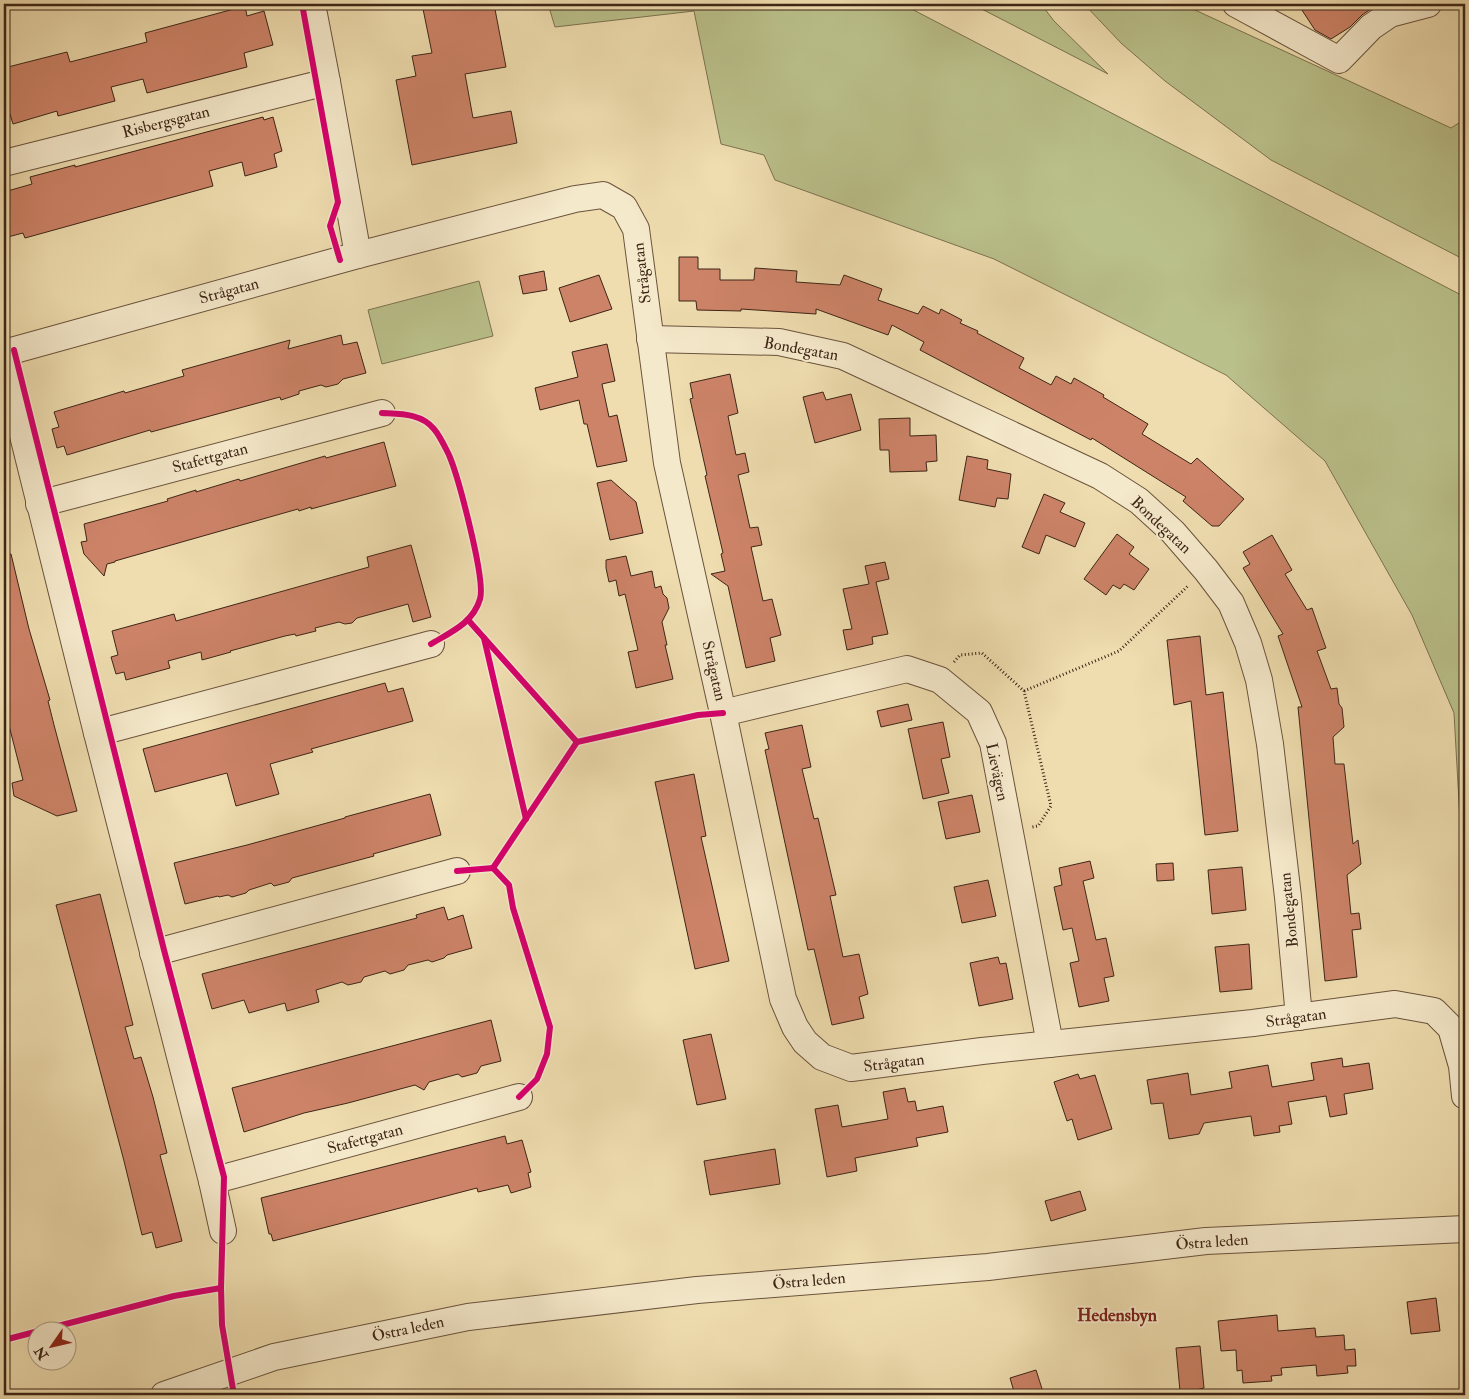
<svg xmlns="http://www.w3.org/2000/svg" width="1469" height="1399" font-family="'IM FELL Double Pica',serif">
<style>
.green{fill:#bac08a;stroke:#7c7250}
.building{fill:#cd8368;stroke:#3d2516}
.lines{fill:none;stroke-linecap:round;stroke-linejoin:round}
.minor-casing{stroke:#6a533c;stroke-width:28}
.path{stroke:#3d2516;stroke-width:3;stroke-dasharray:1 2.5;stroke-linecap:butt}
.minor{stroke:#f5e9cb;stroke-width:26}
.cycleway-casing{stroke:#f5e9cb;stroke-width:9}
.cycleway{stroke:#d6006c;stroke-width:6}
.labels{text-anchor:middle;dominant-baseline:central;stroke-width:4;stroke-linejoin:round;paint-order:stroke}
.street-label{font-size:16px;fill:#3d2516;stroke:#f5e9cb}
.neighbourhood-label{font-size:18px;font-weight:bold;fill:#7a1f14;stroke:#f5e9cb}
</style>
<rect width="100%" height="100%" fill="#efddaf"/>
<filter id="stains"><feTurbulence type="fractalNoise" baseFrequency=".004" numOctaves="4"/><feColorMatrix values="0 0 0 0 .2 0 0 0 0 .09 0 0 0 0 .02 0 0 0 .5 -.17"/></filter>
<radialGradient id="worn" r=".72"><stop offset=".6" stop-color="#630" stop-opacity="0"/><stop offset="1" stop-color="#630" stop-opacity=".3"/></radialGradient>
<g class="green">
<path d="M548 4H902L1465 297V910L1454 713 1412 615 1325 461 1226 375 994 259 775 180 764 155 721 144 694 11 555 27Z"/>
<path d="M972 4H1041L1054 21 1108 74Z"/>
<path d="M1084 4H1182L1451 128 1465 119V260L1271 160 1165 81 1121 43Z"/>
<path d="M479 281 493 336 382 364 368 310Z"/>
</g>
<g class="building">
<path d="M422 4H494L506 67 465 74 473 118 511 111 517 143 412 165 396 80 416 76 412 56 432 53Z"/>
<path d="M1298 4H1378L1362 15 1350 27 1331 39 1315 30Z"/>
<path d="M245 6 247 16 264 11 273 45 244 53 247 67 147 93 143 79 111 87 115 101 58 116 57 111 13 124 10 114 4 115V68L67 52 70 62 147 42 145 33Z"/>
<path d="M263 117 264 120 273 117 282 151 274 154 277 167 245 176 242 162 209 171 213 186 25 238 23 233 4 238V192L32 184 30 177 75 165V167Z"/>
<path d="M679 257H698V269H720V280H754L755 268 797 271 796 282 840 285 844 275 882 289 878 300 918 314 923 306 939 314 941 309 962 320 960 323 978 331 977 333 1024 358 1019 368 1051 385 1056 376 1071 384 1074 378 1104 395 1103 397 1148 424 1142 434 1191 464 1197 458 1244 499 1219 526H1212L1183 501 1186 497 1092 438 1091 440 920 350 924 342 892 325 888 335 816 309V314L741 309V311L697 310 696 301H679Z"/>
<path d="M544 271 547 290 523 294 519 276Z"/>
<path d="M599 275 612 309 570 322 559 288Z"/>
<path d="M341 335 343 345 357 342 366 373 343 379 338 384 326 387 321 385 299 391V394L281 400 280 397 151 432 150 430 67 455 64 446 57 448 52 429 59 427 54 412 124 391 125 393 184 376 182 370 290 340 288 349Z"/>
<path d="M607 344 615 381 602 384 609 417 617 415 627 461 597 467 587 424H584L579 400 540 410 535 388 578 377 572 352Z"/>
<path d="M730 374 738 413 728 416 736 455 745 453 749 472 738 475 750 528 758 527 762 545 751 547 763 601 772 599 781 635 770 638 775 661 746 668 728 586 711 574 725 571 721 554 723 553 705 476 707 475 690 399 693 398 690 383Z"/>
<path d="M823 392 826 400 851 394 861 430 815 443 803 397Z"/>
<path d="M910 418V436L936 435 937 461 926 462 927 471 890 472 889 450H880L879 419Z"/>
<path d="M384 442 396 486 311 509V507L299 511 298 509 115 561V562L107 564 104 576 84 554 81 542 87 541 84 524 168 501 167 499 196 490V492L239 479 240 481 325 456 326 458Z"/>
<path d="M967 456 988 460 987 469 1011 474 1008 499 997 498 995 507 959 500Z"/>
<path d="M611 480 636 502 643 533 610 540 597 483Z"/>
<path d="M1044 494 1065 503 1060 512 1085 523 1075 547 1046 535 1039 554 1022 547Z"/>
<path d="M1117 534 1134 547 1129 554 1149 569 1134 590 1124 584 1120 589 1113 585 1106 595 1084 579Z"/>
<path d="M1272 535 1292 570 1285 574 1307 610 1312 608 1326 648 1317 651 1331 689 1337 688 1339 704 1342 708 1344 727 1333 737 1335 764H1344L1353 844 1358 840 1361 864 1347 875 1351 914 1359 913 1361 929 1352 930 1357 977 1325 981 1298 707H1302L1278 636 1283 634 1243 568 1250 564 1243 552Z"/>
<path d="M411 545 431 617 413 622 408 604 357 618 352 623 345 624 339 622 315 628 316 631 296 636 295 634 285 636 230 651 231 652 202 660 201 652 168 661 170 668 126 680 124 672 116 674 111 657 118 655 112 631 174 614 176 621 369 567 367 557Z"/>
<path d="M11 554 29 629 50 700 48 701 54 725 77 811 57 816 14 796 12 783 23 780 4 706V555Z"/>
<path d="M626 556 631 576 652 571 655 588 661 586 663 594 667 598 669 608 662 622 667 645H665L673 679 636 688 628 652 638 650 625 594 619 596 616 580 609 582 606 568V560Z"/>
<path d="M885 562 889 579 876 582 888 634 872 637 873 644 847 650 843 630 852 629 843 589 869 584 865 566Z"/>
<path d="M1200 636 1206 695 1223 692 1238 831 1205 835 1191 701 1174 705 1167 640Z"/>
<path d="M385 683 388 692 403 688 413 721 311 749 313 752 270 764 279 794 236 806 227 773 155 792 143 749Z"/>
<path d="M908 704 912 720 881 727 877 711Z"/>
<path d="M943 722 950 757 941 759 949 793 923 799 908 729Z"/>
<path d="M802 725 811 767 802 769 814 819 818 818 836 895 830 896 843 957 859 954 868 994 859 997 864 1018 832 1025 814 949 808 950 765 750 769 749 765 733Z"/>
<path d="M694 774 706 836 701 837 729 961 695 969 655 782Z"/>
<path d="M430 794 441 835 373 854 374 856 292 878 289 882 274 886 271 883 249 890 246 893 232 897 228 895 219 897 218 896 185 904 174 863 247 845 345 818V817Z"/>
<path d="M972 795 980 832 946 839 938 802Z"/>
<path d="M1090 861 1094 878 1083 881 1096 940 1106 938 1114 976 1104 978 1109 1001 1079 1007 1070 963 1079 961 1072 928 1063 930 1054 887 1062 885 1059 868Z"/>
<path d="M1173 863 1174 880 1157 881 1156 864Z"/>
<path d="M1242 867 1246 910 1212 914 1208 870Z"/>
<path d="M988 880 996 916 962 923 954 887Z"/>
<path d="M100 894 133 1025 125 1027 134 1059 141 1057 153 1097 167 1153 160 1155 182 1241 156 1248 152 1232 142 1235 124 1161 56 905Z"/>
<path d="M444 907 448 920 463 915 472 948 447 955 444 958 432 962 428 960 408 965 404 970 390 974 385 971 364 977 361 982 348 985 342 982 316 990 319 1002 287 1011 285 1003 249 1013 244 1000 212 1009 202 974 417 918 416 915Z"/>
<path d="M1249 944 1252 989 1220 992 1215 947Z"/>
<path d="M998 957 1000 964 1006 963 1013 999 979 1006 970 963Z"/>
<path d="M491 1020 501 1061 481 1066 477 1073 462 1077 458 1074 429 1082 424 1090 415 1085 348 1103 304 1113 244 1132 232 1088Z"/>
<path d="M711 1034 726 1099 697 1105 683 1040Z"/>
<path d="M1342 1058 1343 1067 1369 1063 1373 1089 1344 1094 1347 1114 1330 1117 1326 1096 1288 1102 1292 1124 1279 1126 1280 1132 1254 1136 1251 1116 1204 1123 1199 1134 1169 1139 1163 1103 1151 1104 1147 1080 1188 1073 1191 1095 1232 1088 1229 1072 1268 1065 1272 1087 1314 1080 1311 1063Z"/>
<path d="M1078 1074 1080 1079 1095 1075 1112 1129 1078 1140 1072 1119 1067 1121 1054 1082Z"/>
<path d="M905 1088 908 1102 915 1101 917 1111 943 1106 948 1132 916 1138 918 1146 855 1158 857 1171 827 1177 815 1109 838 1105 842 1127 888 1119 883 1092Z"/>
<path d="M505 1136 507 1144 522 1140 531 1172 528 1173 531 1187 511 1193 508 1185 478 1192 477 1188 273 1241 271 1234H269L261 1198Z"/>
<path d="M775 1149 780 1184 710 1195 704 1161Z"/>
<path d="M1080 1191 1086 1210 1051 1221 1045 1201Z"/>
<path d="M1436 1298 1440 1331 1411 1334 1407 1302Z"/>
<path d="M1277 1315 1278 1331 1315 1328 1316 1337 1344 1335 1345 1350 1355 1349 1356 1366H1347L1348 1373 1317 1376 1316 1365 1281 1368 1282 1375 1271 1376 1272 1381 1243 1383 1242 1370 1237 1371 1236 1350 1221 1351 1218 1321Z"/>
<path d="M1200 1346 1204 1388 1188 1392V1390L1180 1391 1176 1348Z"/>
<path d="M1036 1370 1044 1395H1015L1010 1378Z"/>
</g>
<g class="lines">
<g class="minor-casing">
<g id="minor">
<path d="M312 4 327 82 358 255"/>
<path d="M1236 4 1339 60 1371 27 1390 14 1428 4"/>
<path d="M4 163 327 82"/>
<path d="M650 339 779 342 843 356 1100 476 1139 501 1173 532 1206 570 1231 603 1248 643 1259 680 1270 744 1288 897 1299 1017"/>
<path d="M4 353 358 255 575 199 603 195 624 207 636 229 667 463 723 713 783 999 795 1027 805 1042 822 1057 851 1068 982 1051 1253 1023 1395 1004 1434 1011 1451 1028 1462 1066 1465 1096"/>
<path d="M4 359 97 733 212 1181 223 1231"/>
<path d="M39 504 382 413"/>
<path d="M723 713 907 669 940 680 979 712 993 743 1050 1044"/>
<path d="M97 733 431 644"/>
<path d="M153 953 457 871"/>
<path d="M212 1181 519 1097"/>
<path d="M164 1395 274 1357 468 1317 697 1290 988 1267 1206 1241 1465 1229"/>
</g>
</g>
<g class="path">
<path d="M954 662 960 655 982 653 1024 691 1051 806 1038 826 1032 827"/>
<path d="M1024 691 1119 651 1189 585"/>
</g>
<use href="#minor" class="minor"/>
<g class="cycleway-casing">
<g id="cycleway">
<path d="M302 4 338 202 330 226 340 260"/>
<path d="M14 350 164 950 224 1177 221 1288 222 1325 234 1395"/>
<path d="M382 413C400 414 421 413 434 429 440 436 445 447 449 455 458 476 486 580 480 599 473 623 451 632 431 644"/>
<path d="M469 621 577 742"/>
<path d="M484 638 526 819"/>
<path d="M493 868 577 742 698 715 723 713"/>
<path d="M457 871 493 868 509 885 513 908 550 1027 547 1054 537 1079 519 1097"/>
<path d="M4 1340 174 1296 221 1288"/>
</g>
</g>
<use href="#cycleway" class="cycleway"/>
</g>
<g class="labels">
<g class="street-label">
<text transform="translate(166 122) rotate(-14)">Risbergsgatan</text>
<text transform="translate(642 273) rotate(-97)">Strågatan</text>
<text transform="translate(229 291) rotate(-15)">Strågatan</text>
<text transform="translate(801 349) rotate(10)">Bondegatan</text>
<text transform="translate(210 458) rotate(-15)">Stafettgatan</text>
<text transform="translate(1161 525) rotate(43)">Bondegatan</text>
<text transform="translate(714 671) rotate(77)">Strågatan</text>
<text transform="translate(997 772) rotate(78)">Lievägen</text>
<text transform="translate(1289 910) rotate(-96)">Bondegatan</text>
<text transform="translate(1296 1018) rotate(-8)">Strågatan</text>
<text transform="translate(894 1063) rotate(-7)">Strågatan</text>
<text transform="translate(365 1139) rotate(-15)">Stafettgatan</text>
<text transform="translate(1212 1242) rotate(-4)">Östra leden</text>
<text transform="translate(809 1281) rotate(-5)">Östra leden</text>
<text transform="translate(408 1329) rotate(-12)">Östra leden</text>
</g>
<g class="neighbourhood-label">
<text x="1117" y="1315">Hedensbyn</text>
</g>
</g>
<rect width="1469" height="1399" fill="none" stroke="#efddaf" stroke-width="20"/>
<rect x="5" y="5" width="1459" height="1389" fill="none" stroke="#3d2516" stroke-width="2.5"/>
<rect x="10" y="10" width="1449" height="1379" fill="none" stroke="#3d2516"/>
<g transform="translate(52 1346) rotate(236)"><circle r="24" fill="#f5e9cb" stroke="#ab9b83"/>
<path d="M0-4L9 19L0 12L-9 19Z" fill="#8f2418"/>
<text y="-8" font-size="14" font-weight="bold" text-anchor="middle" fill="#3d2516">N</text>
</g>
<rect width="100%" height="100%" filter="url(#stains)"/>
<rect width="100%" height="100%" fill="url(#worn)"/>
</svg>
